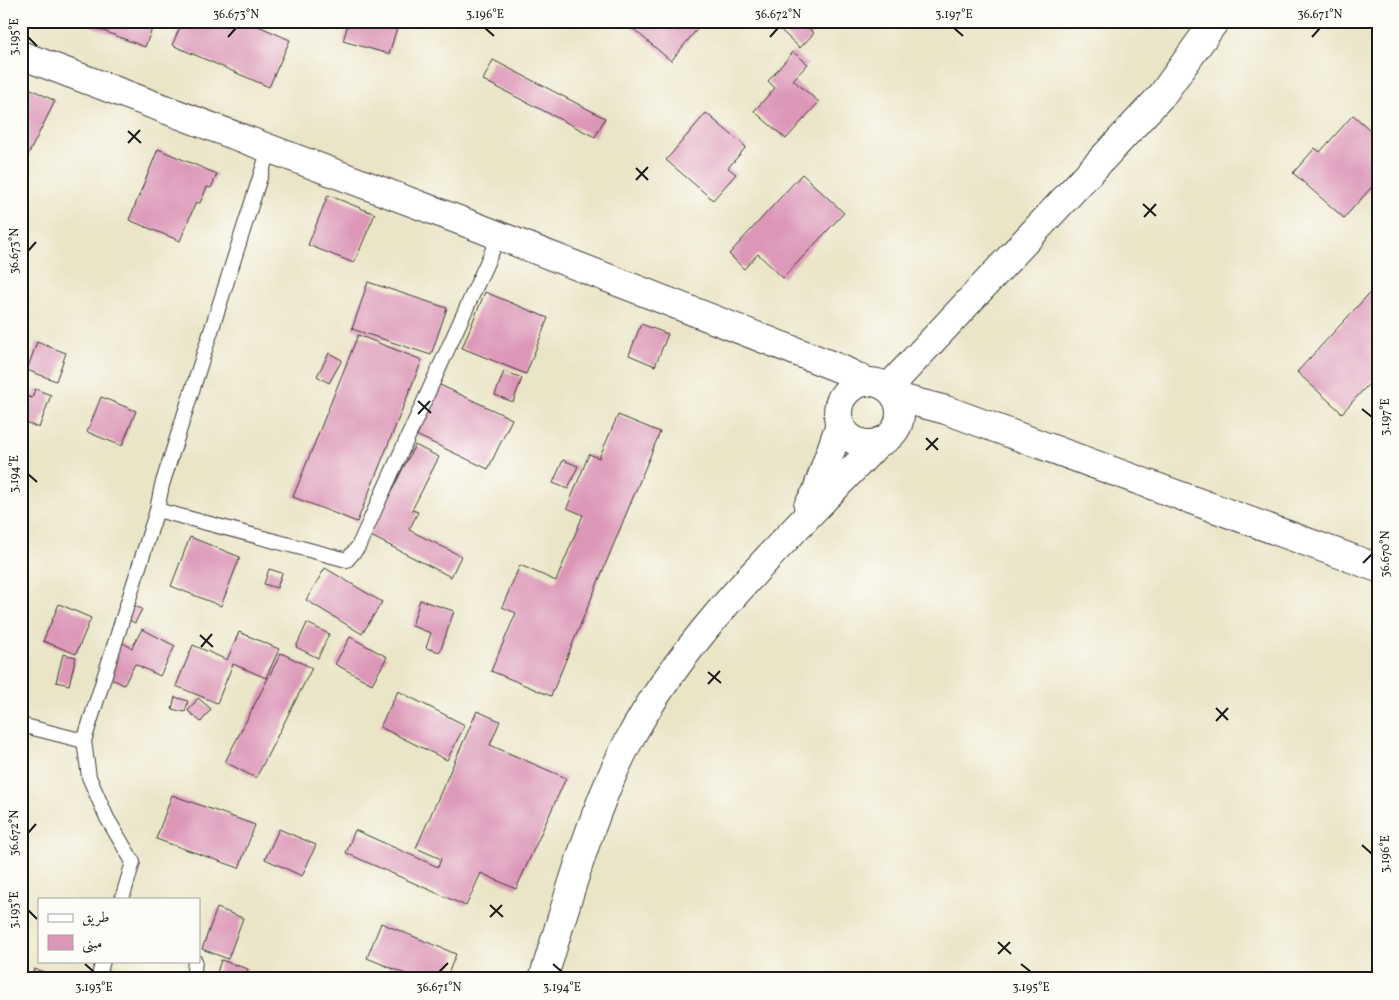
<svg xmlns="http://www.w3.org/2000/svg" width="1399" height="1000" font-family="Vollkorn,Amiri,serif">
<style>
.building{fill:#dc97b7}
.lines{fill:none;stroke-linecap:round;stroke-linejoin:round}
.service-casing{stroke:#3b3a36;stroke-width:16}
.secondary-casing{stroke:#3b3a36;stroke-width:30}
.service{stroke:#fff;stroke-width:14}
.secondary{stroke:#fff;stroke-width:28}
.ticks{fill:none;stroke:#1c1c1c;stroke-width:2}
.neatline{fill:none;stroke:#1c1c1c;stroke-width:2}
.ticks-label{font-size:12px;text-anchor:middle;fill:#1c1c1c}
</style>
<rect width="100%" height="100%" fill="#fdfcf7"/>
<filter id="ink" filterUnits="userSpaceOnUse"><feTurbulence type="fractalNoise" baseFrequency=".02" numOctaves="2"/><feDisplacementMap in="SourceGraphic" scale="10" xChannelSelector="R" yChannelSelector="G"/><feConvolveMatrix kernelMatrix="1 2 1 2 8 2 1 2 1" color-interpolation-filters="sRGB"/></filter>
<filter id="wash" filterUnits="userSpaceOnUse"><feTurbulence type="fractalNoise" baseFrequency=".0096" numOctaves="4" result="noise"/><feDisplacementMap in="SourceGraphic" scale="20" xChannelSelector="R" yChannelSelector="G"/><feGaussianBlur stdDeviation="1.12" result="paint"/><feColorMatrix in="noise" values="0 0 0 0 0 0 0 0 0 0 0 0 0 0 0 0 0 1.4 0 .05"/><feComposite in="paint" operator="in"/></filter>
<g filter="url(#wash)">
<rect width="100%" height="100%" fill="#eae5c7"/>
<g id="blocks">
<g class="building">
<path d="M84 21H155L145 47 83 23Z"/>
<path d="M183 21H247L290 40 269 87 172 45Z"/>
<path d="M349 21H399L389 54 343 41Z"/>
<path d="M624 21H702L703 22 671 61Z"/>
<path d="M771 21H801L814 33 800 48Z"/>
<path d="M883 21H895L890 27Z"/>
<path d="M793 52 808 64 793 80 819 102 786 139 754 111 775 88 768 81Z"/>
<path d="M493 60 605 118 595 137 483 80Z"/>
<path d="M21 84 55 101 23 165 21 164Z"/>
<path d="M706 113 746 147 728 168 736 174 713 200 666 160Z"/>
<path d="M1353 115 1378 137V180L1344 218 1293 173 1315 148 1320 152Z"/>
<path d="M158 149 217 174 211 188 207 187 200 203 196 202 180 241 129 220Z"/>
<path d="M802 174 844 213 783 278 758 254 744 269 729 254Z"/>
<path d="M328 195 375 214 354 263 308 245Z"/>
<path d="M368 282 447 308 431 355 352 329Z"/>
<path d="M1378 284V374L1342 413 1297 372Z"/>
<path d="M485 292 548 318 526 374 462 348Z"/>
<path d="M641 324 668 334 655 366 629 355Z"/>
<path d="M358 335 422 360 357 522 293 497Z"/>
<path d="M37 342 66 353 56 381 27 370Z"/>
<path d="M329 353 342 360 329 383 317 376Z"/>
<path d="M504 371 522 378 513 402 495 395Z"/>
<path d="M438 384 512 419 488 469 414 434Z"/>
<path d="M35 389 51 395 39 428 21 421 23 395 32 398Z"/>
<path d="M101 397 136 411 122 446 87 432Z"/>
<path d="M618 415 660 432 551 696 491 671 516 613 502 607 520 565 556 581 583 515 567 508 589 454 599 458Z"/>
<path d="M415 445 439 457 412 510 418 512 409 530 461 556 451 577 369 535Z"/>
<path d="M563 460 578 466 568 489 553 483Z"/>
<path d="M190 537 240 557 221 606 171 586Z"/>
<path d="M325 568 382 602 362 634 306 600Z"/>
<path d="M269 569 282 573 277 588 264 584Z"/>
<path d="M420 600 454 611 440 652 426 648 431 633 412 626Z"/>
<path d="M127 603 142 609 135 623 121 616Z"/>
<path d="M59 604 91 618 76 654 43 641Z"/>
<path d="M307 623 329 634 318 658 296 647Z"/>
<path d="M142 629 175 646 160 676 135 664 124 685 104 675 121 642 132 648Z"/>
<path d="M239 632 279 649 266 678 233 664 217 703 176 686 193 645 227 660Z"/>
<path d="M350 637 387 657 372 684 335 664Z"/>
<path d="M281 653 312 668 256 778 225 762Z"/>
<path d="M63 654 76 657 69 685 56 682Z"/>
<path d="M398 691 465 725 447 760 380 727Z"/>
<path d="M175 697 188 701 185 712 172 709Z"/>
<path d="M198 698 211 709 201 722 188 711Z"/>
<path d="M477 711 500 721 490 745 566 778 516 889 481 873 466 906 346 853 355 830 438 867 441 859 416 848Z"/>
<path d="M172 795 255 825 239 868 156 839Z"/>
<path d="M279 829 316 845 302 876 265 859Z"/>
<path d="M217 908 243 918 228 959 202 949Z"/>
<path d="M381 923 456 954 446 979H418L367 958Z"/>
<path d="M221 960 248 969 245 979H215Z"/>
<path d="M34 969 48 973 47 979H31Z"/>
</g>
</g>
</g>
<g filter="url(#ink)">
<use href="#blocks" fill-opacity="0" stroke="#3b3a36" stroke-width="1"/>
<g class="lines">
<g class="service-casing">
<g id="service">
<path d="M157 510 347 560 358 547 499 236"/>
<path d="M21 725 84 741 157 510 162 485 269 149"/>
<path d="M84 741 89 777 107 818 133 862 122 899"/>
<path d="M98 979 103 961"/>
<path d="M193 979 195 961"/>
</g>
</g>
<g class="secondary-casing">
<g id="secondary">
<path d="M21 55 472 225 841 369 867 382"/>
<circle cx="869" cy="413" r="31"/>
<path d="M888 388 1162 95 1215 21"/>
<path d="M896 397 946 410 1378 568"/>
<path d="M808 506 816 493 840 424"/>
<path d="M543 979C568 900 589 818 627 744 685 633 793 533 879 442"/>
</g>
</g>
<use href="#service" class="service"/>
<use href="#secondary" class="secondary"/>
</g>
</g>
<path class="ticks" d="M485 28 494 36M954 28 963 36M28 37 37 46M228 37 236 28M770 37 778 28M1312 37 1320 28M128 131 141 143M128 143 140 130M636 168 648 180M636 180 648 167M1143 204 1156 216M1144 217 1156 204M28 251 36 242M418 401 431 413M1362 409 1372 417M418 414 430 401M926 438 938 450M926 450 938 438M28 474 37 482M1363 563 1372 554M200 635 213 647M201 647 212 634M708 672 721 683M708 684 720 671M1216 708 1228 720M1216 721 1228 708M28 833 36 824M1362 845 1372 854M490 905 503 917M28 910 37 919M490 917 502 905M998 942 1011 954M998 954 1010 942M85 964 94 972M553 964 562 972M1021 964 1031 972M439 972 448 963"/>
<rect width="1399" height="1000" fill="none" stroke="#fdfcf7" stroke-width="55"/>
<rect x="38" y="898" width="162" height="65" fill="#fdfcf7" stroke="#a3a29f"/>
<rect x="48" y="914" width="25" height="8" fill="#ffffff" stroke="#a3a29f"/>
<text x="82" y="922" font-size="15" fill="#1c1c1c">طريق</text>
<rect x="48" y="935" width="25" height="15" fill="#dc97b7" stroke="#a3a29f"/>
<text x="82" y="948" font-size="15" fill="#1c1c1c">مبنى</text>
<rect x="28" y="28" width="1344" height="944" class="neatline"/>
<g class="ticks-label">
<text x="236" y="18">36.673°N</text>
<text x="485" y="18">3.196°E</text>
<text x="778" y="18">36.672°N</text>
<text x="954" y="18">3.197°E</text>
<text x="1320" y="18">36.671°N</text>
<text transform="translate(14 37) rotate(-90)" y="4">3.195°E</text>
<text transform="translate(14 251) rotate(-90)" y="4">36.673°N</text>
<text transform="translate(1385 417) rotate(-90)" y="4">3.197°E</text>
<text transform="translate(14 474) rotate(-90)" y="4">3.194°E</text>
<text transform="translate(1385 554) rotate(-90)" y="4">36.670°N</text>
<text transform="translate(14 833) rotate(-90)" y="4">36.672°N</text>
<text transform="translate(1385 854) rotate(-90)" y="4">3.196°E</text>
<text transform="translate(14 910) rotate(-90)" y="4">3.193°E</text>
<text x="94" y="991">3.193°E</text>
<text x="439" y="991">36.671°N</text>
<text x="562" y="991">3.194°E</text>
<text x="1031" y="991">3.195°E</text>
</g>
</svg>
